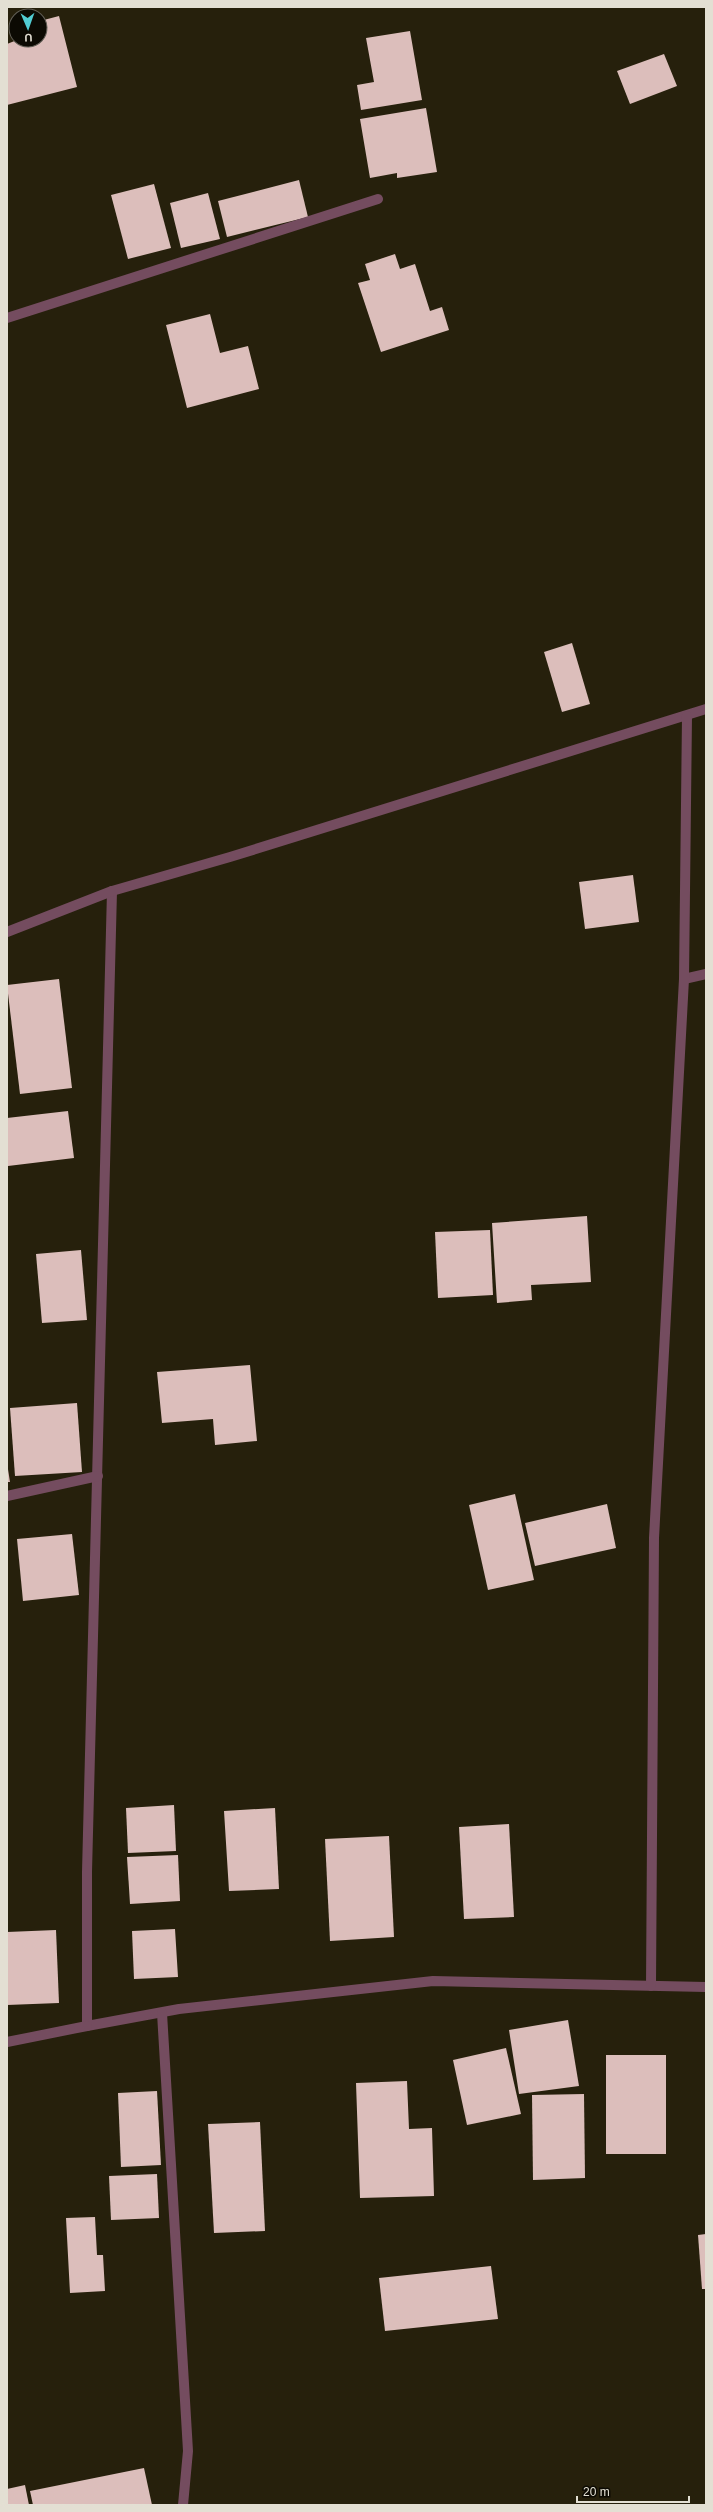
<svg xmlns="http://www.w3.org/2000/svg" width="713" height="2512" font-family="Arial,sans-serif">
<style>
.building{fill:#dcbebb}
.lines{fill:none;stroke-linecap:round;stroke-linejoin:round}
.lane{stroke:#744c5f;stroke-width:10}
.street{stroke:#744c5f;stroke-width:10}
</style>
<rect width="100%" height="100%" fill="#26200c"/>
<g class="building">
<path d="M59 16 77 87 7 105V44L17 40H40V21Z"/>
<path d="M410 31 422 100 361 110 357 85 374 82 366 38Z"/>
<path d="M664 54 677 86 630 104 617 71Z"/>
<path d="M426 108 437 172 397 178V173L370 178 360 119Z"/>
<path d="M299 180 308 217 227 237 218 201Z"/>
<path d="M154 184 171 248 128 259 111 195Z"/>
<path d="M208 193 220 239 181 248 170 203Z"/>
<path d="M395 254 400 269 415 264 430 311 442 307 449 330 381 352 358 283 370 280 365 264Z"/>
<path d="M210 314 220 353 248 346 259 389 187 408 166 325Z"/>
<path d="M572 643 590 704 562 712 544 652Z"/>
<path d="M633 875 639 922 585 929 579 882Z"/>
<path d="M59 979 72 1088 20 1094 7 985Z"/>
<path d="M68 1111 74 1158 8 1166 7 1118Z"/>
<path d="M587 1216 591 1282 531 1285 532 1300 497 1303 492 1223Z"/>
<path d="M490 1230 493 1295 438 1298 435 1232Z"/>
<path d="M81 1250 87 1320 42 1323 36 1254Z"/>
<path d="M250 1365 257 1441 215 1445 213 1419 162 1423 157 1372Z"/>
<path d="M77 1403 82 1472 15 1476 10 1408Z"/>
<path d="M7 1463 10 1482H7Z"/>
<path d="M515 1494 534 1580 488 1590 469 1505Z"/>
<path d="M607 1504 616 1548 535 1566 525 1523Z"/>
<path d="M72 1534 79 1595 23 1601 17 1539Z"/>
<path d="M174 1805 176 1851 128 1853 126 1808Z"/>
<path d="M275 1808 279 1889 229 1891 224 1811Z"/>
<path d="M509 1824 514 1917 464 1919 459 1827Z"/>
<path d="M389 1836 394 1937 330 1941 325 1839Z"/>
<path d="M178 1855 180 1901 130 1904 127 1857Z"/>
<path d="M175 1929 178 1977 134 1979 132 1931Z"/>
<path d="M56 1930 59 2003 7 2005V1932Z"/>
<path d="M568 2020 579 2086 519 2094 509 2030Z"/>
<path d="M506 2048 521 2114 467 2125 453 2060Z"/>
<rect x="606" y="2055" width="60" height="99"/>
<path d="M407 2081 409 2129 432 2128 434 2196 360 2198 356 2083Z"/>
<path d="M157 2091 161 2165 121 2167 118 2093Z"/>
<path d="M584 2094 585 2178 533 2180 532 2095Z"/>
<path d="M260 2122 265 2231 214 2233 208 2124Z"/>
<path d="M157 2174 159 2218 111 2220 109 2176Z"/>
<path d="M95 2217 97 2255H103L105 2291 70 2293 66 2218Z"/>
<path d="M706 2234V2289H702L698 2235Z"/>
<path d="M491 2266 498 2319 385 2331 379 2278Z"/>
<path d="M144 2468 152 2505H33L30 2491Z"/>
<path d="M25 2485 29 2505H7V2489Z"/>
</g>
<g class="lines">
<path class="lane" d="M684 979 706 974"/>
<g class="street">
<path d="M7 318 378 199"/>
<path d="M112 891 87 1872V2026L179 2009 433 1981 706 1987"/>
<path d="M7 932 112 891 230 857 706 709"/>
<path d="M7 1496 98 1476"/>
<path d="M651 1986 654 1538 684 979 687 716"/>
<path d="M162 2013 188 2451 183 2505"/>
<path d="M7 2042 87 2026"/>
</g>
</g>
<rect width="713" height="2512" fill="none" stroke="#e3dfd3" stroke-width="16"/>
<g transform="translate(28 28) rotate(178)"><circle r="19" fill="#0c0a03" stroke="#625f56"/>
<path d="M0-3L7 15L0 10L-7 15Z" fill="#51ccd3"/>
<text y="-6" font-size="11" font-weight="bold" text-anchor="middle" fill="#e3dfd3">U</text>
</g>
<path d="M577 2496v6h112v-6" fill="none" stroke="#e3dfd3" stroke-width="2"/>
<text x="583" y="2496" font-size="12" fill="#e3dfd3" stroke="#0c0a03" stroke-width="3" paint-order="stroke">20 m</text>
</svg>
